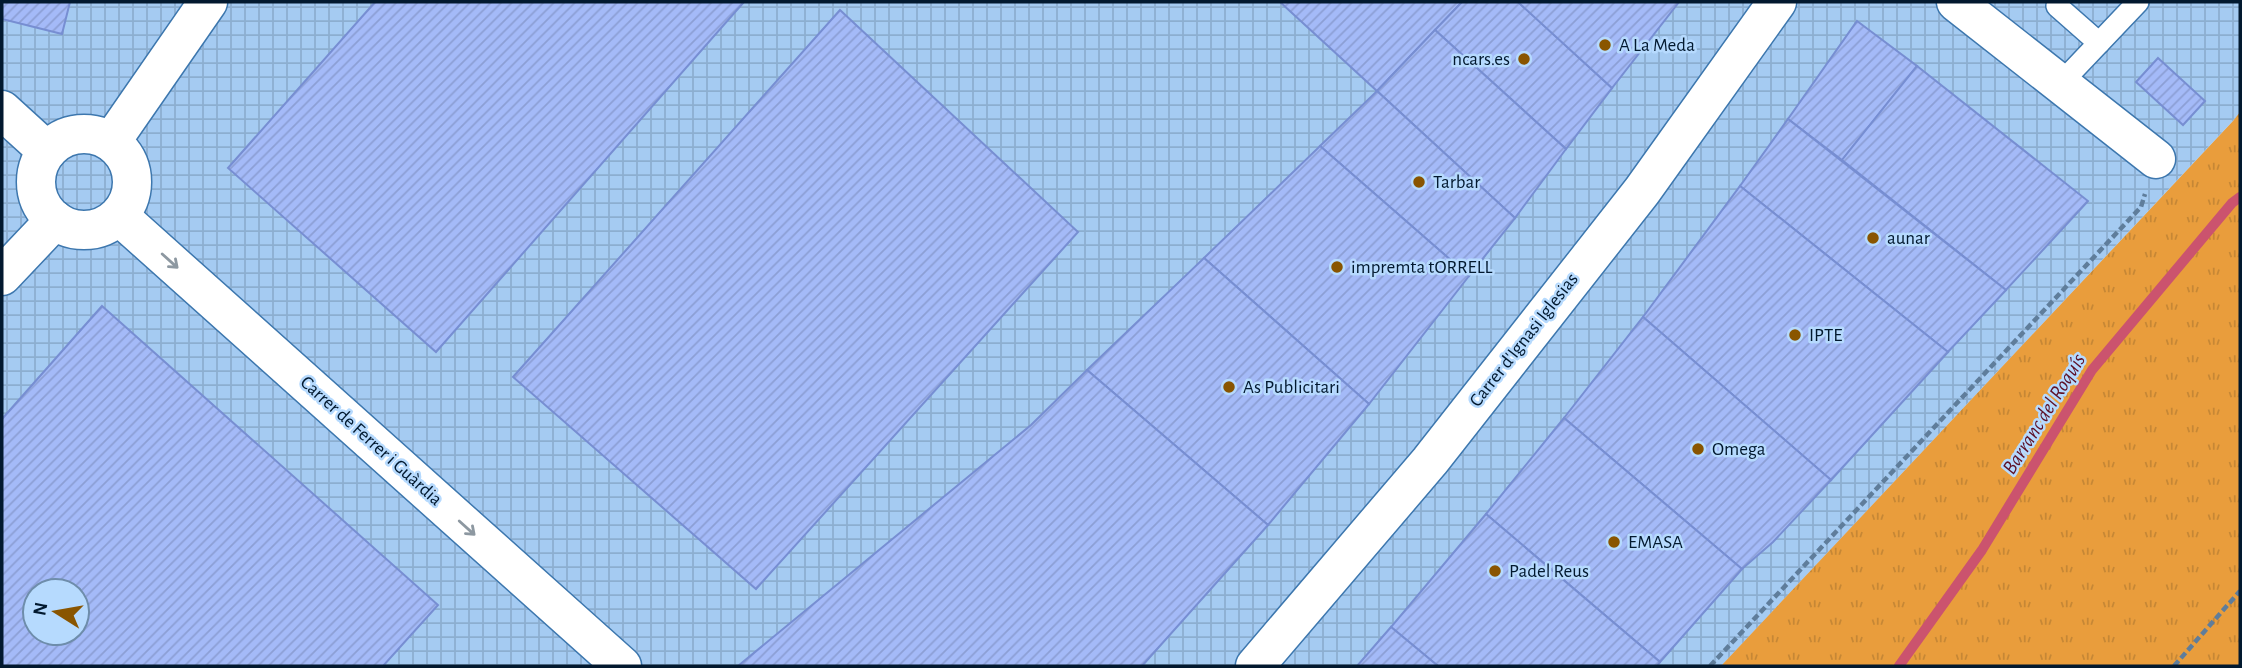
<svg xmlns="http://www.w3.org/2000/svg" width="2242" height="668" font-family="'Alegreya Sans',sans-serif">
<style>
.industrial{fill:url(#industrial-grid);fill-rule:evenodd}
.grass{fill:url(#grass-tufts)}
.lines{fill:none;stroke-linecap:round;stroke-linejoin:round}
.stream{stroke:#cb536e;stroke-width:10}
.building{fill:url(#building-hatch);stroke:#778ed2;stroke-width:2;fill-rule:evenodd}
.lane-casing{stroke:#3d77ae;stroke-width:24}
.street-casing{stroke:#3d77ae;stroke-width:41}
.path{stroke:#5f7d9b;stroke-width:4.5;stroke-dasharray:7 3.5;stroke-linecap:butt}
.lane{stroke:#fff;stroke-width:21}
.street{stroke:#fff;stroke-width:38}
.oneway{stroke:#8d98a1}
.poi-dot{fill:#895500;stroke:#b6dafe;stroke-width:2.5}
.labels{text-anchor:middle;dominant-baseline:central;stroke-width:5;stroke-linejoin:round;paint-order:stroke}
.poi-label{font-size:19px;fill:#02192f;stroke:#b6dafe;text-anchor:start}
.street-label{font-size:19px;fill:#02192f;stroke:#b6dafe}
.water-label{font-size:21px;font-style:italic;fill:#5e1127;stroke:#b6dafe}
</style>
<defs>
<pattern id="industrial-grid" width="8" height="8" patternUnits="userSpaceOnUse" patternTransform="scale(1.75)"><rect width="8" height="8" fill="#a5cbf2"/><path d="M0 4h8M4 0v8" fill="none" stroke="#8caed0"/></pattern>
<pattern id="grass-tufts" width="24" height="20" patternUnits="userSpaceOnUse" patternTransform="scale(1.75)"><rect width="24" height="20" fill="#e99d3c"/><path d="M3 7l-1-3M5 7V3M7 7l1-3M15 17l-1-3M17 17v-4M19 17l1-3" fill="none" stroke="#c68735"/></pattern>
<pattern id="building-hatch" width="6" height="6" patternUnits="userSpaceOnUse" patternTransform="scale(1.75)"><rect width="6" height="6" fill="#a4baf8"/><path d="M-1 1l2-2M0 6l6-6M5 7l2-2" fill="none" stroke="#8c9fd5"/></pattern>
</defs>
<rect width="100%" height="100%" fill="#b6dafe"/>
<path class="industrial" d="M2 2H2240V113L1721 666H2ZM35 591H77V633H35Z"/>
<path class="grass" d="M2240 112V666H1721L2233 121Z"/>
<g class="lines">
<path class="stream" d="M1899 666 1982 550 2092 370 2232 203 2240 197"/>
</g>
<g class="building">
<path d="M2 2H70L62 34 2 19Z"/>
<path d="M375 2H744L436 352 228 168Z"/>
<path d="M1280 2H1462L1377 91Z"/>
<path d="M1462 2H1518L1612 88 1566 149 1435 30Z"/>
<path d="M1518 2H1679L1612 88Z"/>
<path d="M840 10 1078 232 756 589 513 377Z"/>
<path d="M1857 21 1917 66 1842 160 1788 119Z"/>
<path d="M1435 30 1566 149 1515 218 1377 91Z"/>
<path d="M2158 58 2205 101 2183 125 2136 82Z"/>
<path d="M1917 66 2088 201 2006 290 1842 160Z"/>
<path d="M1377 91 1515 218 1469 276 1320 146Z"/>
<path d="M1788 119 2006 290 1948 352 1740 186Z"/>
<path d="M1320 146 1469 276 1369 404 1204 258Z"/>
<path d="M1740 186 1948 352 1831 480 1643 317Z"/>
<path d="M1204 258 1369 404 1268 525 1087 370Z"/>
<path d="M102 306 438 605 383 666H2V419ZM35 591H77V633H35Z"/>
<path d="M1643 317 1831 480 1773 542 1742 569 1564 418Z"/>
<path d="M1087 370 1268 525 1142 666H738L1031 425Z"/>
<path d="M1564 418 1742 569 1660 662 1486 514Z"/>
<path d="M1486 514 1660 662 1657 666H1438L1391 627Z"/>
<path d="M1391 627 1438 666H1357Z"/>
</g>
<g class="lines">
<g class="lane-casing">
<g id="lane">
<path d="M2059 2 2057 6 2099 43"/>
<path d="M2061 83 2138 2"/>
</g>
</g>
<g class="street-casing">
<g id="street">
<path d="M1956 2 2156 159"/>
<path d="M2 110 47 151"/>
<circle cx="84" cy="182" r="48"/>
<path d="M111 142 208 2"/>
<path d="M119 216 622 666"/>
<path d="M2 276 55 220"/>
<path d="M1255 666 1430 461 1642 191 1777 2"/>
</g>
</g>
<g class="path">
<path d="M1710 666 2141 207 2145 194"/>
<path d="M2174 666 2240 591"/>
</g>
<use href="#lane" class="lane"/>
<use href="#street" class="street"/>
</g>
<defs><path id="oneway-shaft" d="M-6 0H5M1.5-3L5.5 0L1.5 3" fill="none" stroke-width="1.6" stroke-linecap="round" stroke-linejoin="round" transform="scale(1.75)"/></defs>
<g class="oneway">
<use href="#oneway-shaft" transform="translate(170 261) rotate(42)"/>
<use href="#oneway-shaft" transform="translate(467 528) rotate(42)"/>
</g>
<g class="poi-dot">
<circle cx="1605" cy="45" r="7"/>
<circle cx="1524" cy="59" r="7"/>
<circle cx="1419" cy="182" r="7"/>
<circle cx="1873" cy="238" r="7"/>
<circle cx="1337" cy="267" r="7"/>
<circle cx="1795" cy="335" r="7"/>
<circle cx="1229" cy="387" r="7"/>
<circle cx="1698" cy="449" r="7"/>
<circle cx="1614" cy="542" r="7"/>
<circle cx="1495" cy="571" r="7"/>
</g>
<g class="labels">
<g class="poi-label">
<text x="1619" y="45">A La Meda</text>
<text x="1510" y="59" text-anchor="end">ncars.es</text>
<text x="1433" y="182">Tarbar</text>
<text x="1887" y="238">aunar</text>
<text x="1351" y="267">impremta tORRELL</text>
<text x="1809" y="335">IPTE</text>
<text x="1243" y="387">As Publicitari</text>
<text x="1712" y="449">Omega</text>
<text x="1628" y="542">EMASA</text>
<text x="1509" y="571">Padel Reus</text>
</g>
<g class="street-label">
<text transform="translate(1524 340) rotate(-52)">Carrer d'Ignasi Iglesias</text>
<text transform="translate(371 441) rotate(42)">Carrer de Ferrer i Guàrdia</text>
</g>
<g class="water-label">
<text transform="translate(2044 414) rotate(-58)">Barranc del Roquís</text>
</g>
</g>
<rect width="2242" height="668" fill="none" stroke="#02192f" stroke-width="7"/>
<g transform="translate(56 612) rotate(281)"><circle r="33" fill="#b6dafe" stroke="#6e8dab" stroke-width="2"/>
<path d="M0-5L12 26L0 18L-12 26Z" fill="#895500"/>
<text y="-10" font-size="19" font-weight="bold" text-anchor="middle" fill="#02192f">N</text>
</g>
</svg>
